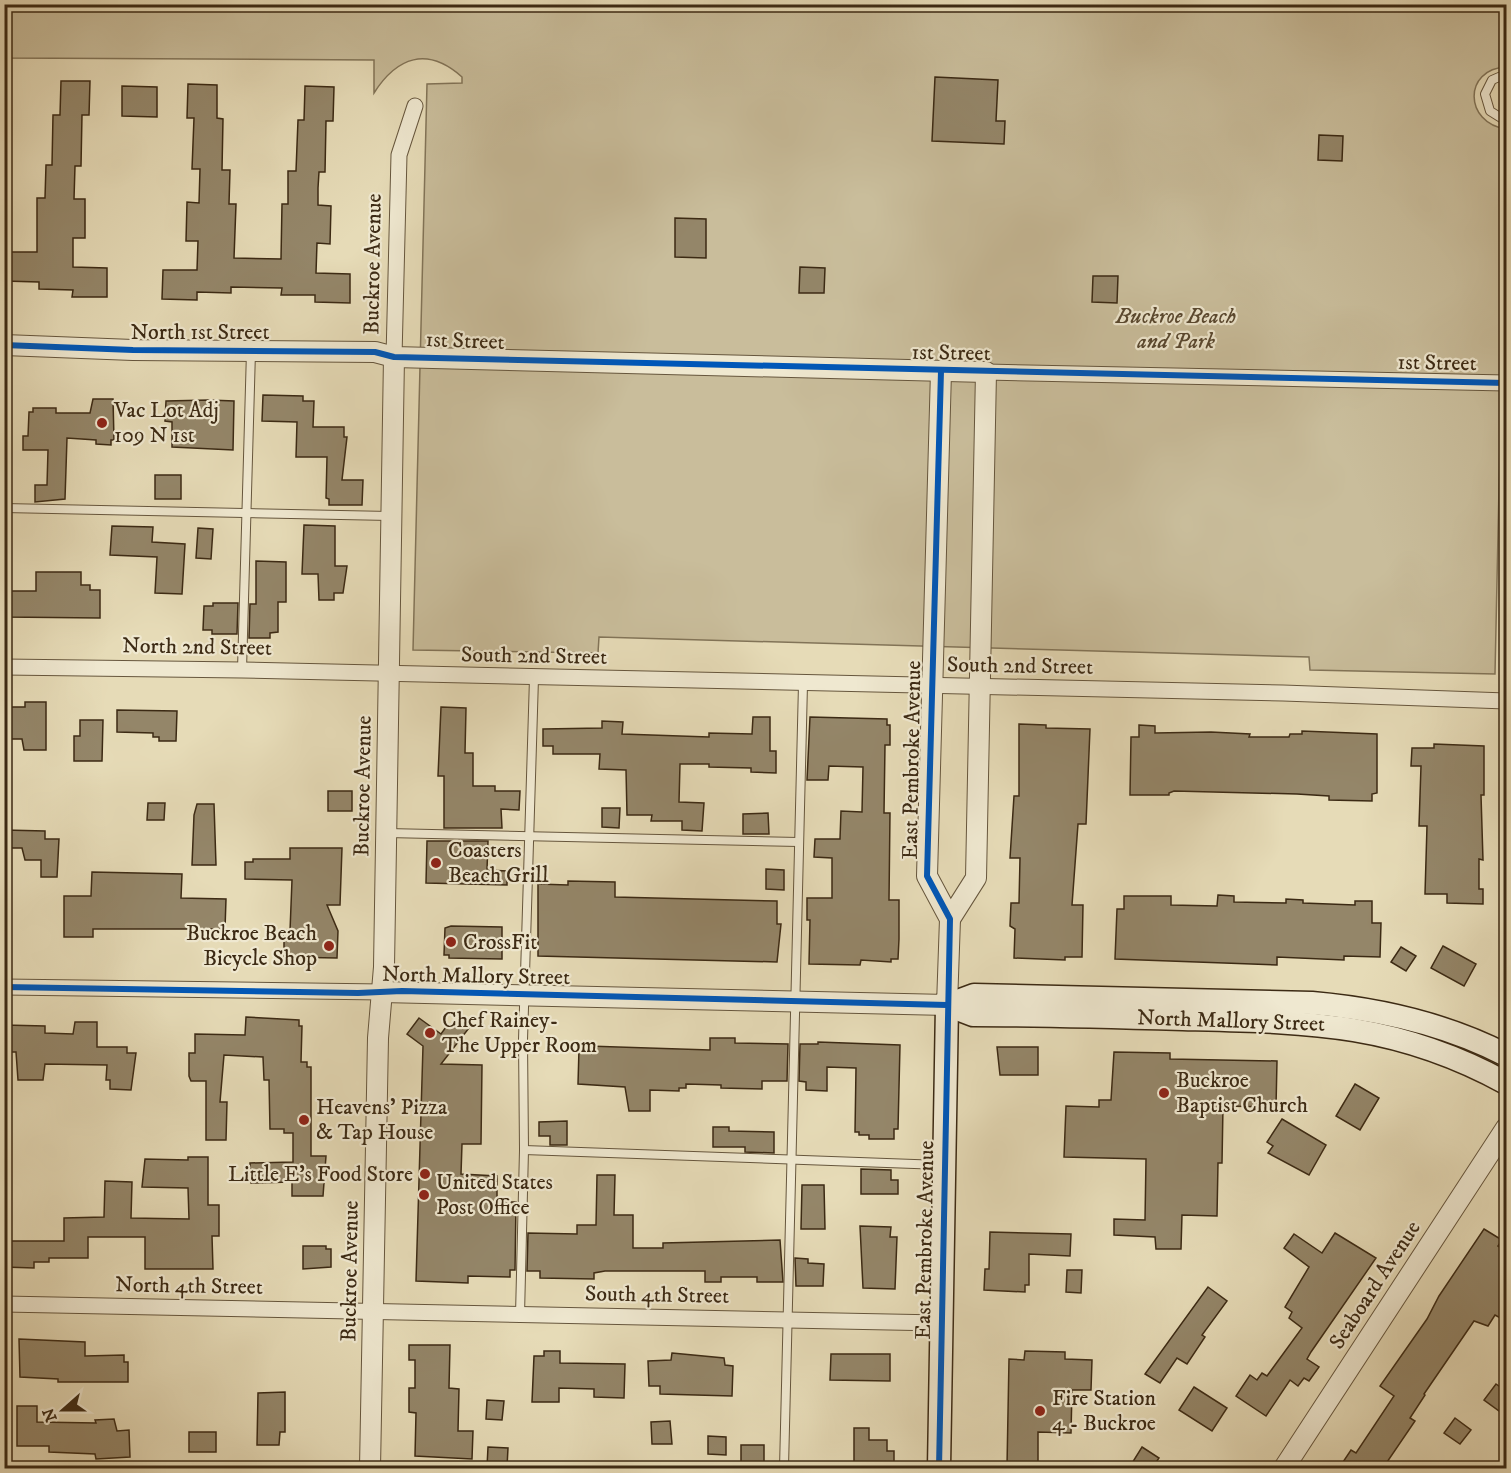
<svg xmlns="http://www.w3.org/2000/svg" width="1511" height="1473" font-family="'IM FELL DW Pica',serif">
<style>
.green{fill:#c9bd9b;stroke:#827458;stroke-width:1.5}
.building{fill:#948669;stroke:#3c2a14;stroke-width:1.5}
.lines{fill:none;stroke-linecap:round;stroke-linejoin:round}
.service-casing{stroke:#66563d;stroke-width:10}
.minor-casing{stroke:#66563d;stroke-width:17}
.tertiary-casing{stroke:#66563d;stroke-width:22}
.secondary-casing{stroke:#3c2a14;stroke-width:25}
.service{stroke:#efe8d0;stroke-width:8}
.minor{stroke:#efe8d0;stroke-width:15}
.tertiary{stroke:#efe8d0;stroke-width:20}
.secondary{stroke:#efe8d0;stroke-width:22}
.cycleway-casing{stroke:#efe8d0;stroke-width:10}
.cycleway{stroke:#0057b8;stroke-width:6}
.poi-dot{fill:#8f2418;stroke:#efe8d0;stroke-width:2}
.labels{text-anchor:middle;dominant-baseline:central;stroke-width:4.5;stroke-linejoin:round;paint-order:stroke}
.street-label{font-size:22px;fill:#3c2a14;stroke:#efe8d0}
.park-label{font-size:22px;font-style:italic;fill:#58472f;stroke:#efe8d0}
.poi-label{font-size:22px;fill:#3c2a14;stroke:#efe8d0;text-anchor:start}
</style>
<rect width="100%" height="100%" fill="#e6dbb7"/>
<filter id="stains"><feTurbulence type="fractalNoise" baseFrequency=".00333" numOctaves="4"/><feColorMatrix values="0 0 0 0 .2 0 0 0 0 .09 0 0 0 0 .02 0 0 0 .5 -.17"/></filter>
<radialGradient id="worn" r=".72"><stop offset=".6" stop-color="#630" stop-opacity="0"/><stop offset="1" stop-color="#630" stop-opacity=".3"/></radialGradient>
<path class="green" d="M4 5H1506V67C1463 69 1464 123 1506 129V301L1502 347 1495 674 1310 670 1309 657 599 637 598 653 413 650 427 84 462 83V77C427 46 397 57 374 93V60L5 58Z"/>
<g class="building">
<path d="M935 77 998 80 996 121H1005L1004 144 932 141Z"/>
<path d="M61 81H90L89 115H82L81 166H75L74 199H85V238H73V267L107 268V297H72L73 290 39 289V282L4 281V252H37V198H45L46 165H52L53 115H60Z"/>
<path d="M188 84 217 85V118L223 119 222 170H230L229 204H236L234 258 281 259 282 204H288V171H296L298 120H304L305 86 334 87 333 121H326L325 172H319L318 188V205L331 206 330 244 317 243 316 273 350 274V303L315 302V295H281L282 288 231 287V293L197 292V300L162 299 163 270H197L198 241H186L187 202 199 203 200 169H192L194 118H187Z"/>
<path d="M122 86 157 87V117L122 116Z"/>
<path d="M1319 135 1343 136 1342 161 1318 160Z"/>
<path d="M675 218 706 219V258L675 257Z"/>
<path d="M800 267 825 268 824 293H799Z"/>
<path d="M1093 276H1118L1117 303 1092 302Z"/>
<path d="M263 395 303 396V401H314L313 427H344V437H347L342 480H363L362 505H329V499L326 498 327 457H296L297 422 262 421Z"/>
<path d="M93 399H113L114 440H111V445L96 444V440L67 438 65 499 35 502V485H47L48 450H23V436H28L29 412H33V408H56V413H90Z"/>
<path d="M209 400 234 401 233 450 172 447V422L165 421 166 401Z"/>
<rect x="155" y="475" width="26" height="24"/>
<path d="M304 525 335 526V566H347L343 593H334V600H319L318 574H302Z"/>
<path d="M112 526 153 527 152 542 185 544 182 594 155 593 157 557 110 555Z"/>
<path d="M198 528 213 529 211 559 196 558Z"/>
<path d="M256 561 286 562V602H278V632L270 633V638H249L250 604H256Z"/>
<path d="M36 572H81V585H90V590H100V618L4 617V591H36Z"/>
<path d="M213 603H238L237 634H212V630H203L204 606H213Z"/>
<path d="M25 702H46V750H24L22 739H4V707H25Z"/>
<path d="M441 707 466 708 465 753H473V786H495V791H520L519 810 501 809 502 828H444V776H438Z"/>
<path d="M117 710 177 711 176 741H159V737H153V733L117 732Z"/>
<path d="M753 717H770V751H776V773L751 772V768L709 767V764H680L679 802 704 803 702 831 682 830V821H651L652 815H627L626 770 599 769 600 754H553V746H543V729L602 728V721L623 722 622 734 709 737V733L752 734Z"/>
<path d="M810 717 887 719V725H890V745H885L884 813H890L889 900H899V939L898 959H891V962L861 960 860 965 809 964 810 920H807V898H832V858L814 857 815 839H840L841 811 862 812 863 767 829 766 828 780H807Z"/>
<path d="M80 720H103L102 761H74V736H80Z"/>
<path d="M1019 724 1046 725V728L1090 729 1086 824H1078L1072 905H1083L1082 957H1065V960L1014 958 1015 929 1010 926 1011 903H1019L1020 858H1010L1014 796H1019Z"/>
<path d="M1139 725 1155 726V733L1211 732 1250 734 1249 737H1289L1290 734H1302V731L1377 734V793L1372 794V801L1329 800V796L1297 794 1174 791 1169 793V795H1130L1131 737H1139Z"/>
<path d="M1434 744 1484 746V795H1481L1483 860 1479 859V889H1483V904L1447 903V894H1425L1427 826H1419L1421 766H1411L1412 748H1434Z"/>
<rect x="328" y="791" width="24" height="20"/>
<path d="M148 803H165L164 820H147Z"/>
<path d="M197 804H214L216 865H192L194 815Z"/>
<path d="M602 808H620L619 828 602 827Z"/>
<path d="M768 813 769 834H743V814Z"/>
<path d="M4 830 45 831V839H59L57 877H41V860H25L22 848H4Z"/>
<path d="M427 841H488L487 870 507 871V885L426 883Z"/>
<path d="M290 848H342L340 905H327L338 931 337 958 284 957V930L290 931 292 880 245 879V862H253V859H290Z"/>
<path d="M766 869 784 870V890L766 889Z"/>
<path d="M92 872 182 874 181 898 226 899 225 929H93V937H64V896H91Z"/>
<path d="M568 881 615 882V897L777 901V924H781L777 962 538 956V884L568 885Z"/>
<path d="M1218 895 1234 896V902L1286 903V899L1303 900V903L1355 905V901H1372V923H1381L1380 957 1344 956V960L1277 957V965L1115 959 1117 909H1124V896H1171V905L1217 906Z"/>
<path d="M451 926 502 927V959L449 958V955H444L445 928Z"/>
<path d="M1443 946 1476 964 1464 986 1431 968Z"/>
<path d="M1401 947 1416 956 1406 971 1391 962Z"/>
<path d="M246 1017 299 1020V1026H302L301 1062H307V1067H311V1156H326L323 1196H292V1182L251 1183 250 1163 293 1162V1133H284V1129H270L269 1080H264L263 1057 224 1055 220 1102H227L226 1140H206V1081H191L189 1076V1053H195V1034L245 1035Z"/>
<path d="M419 1018 441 1034 446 1027 469 1028 441 1064 482 1065 481 1144H462L461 1174 497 1176V1202H516L515 1270H510V1277L468 1276V1283L416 1281 423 1046 407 1034Z"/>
<path d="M75 1022H97V1047H127V1053H136L131 1090 110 1089V1080H106L107 1065 45 1064 43 1080H18L16 1052H4V1025L45 1026V1033L73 1034Z"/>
<path d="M710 1038H735V1043L788 1044 787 1081H762V1089L721 1088V1085L686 1084V1088H679V1091L650 1090V1111H629L625 1087 578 1084 579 1049 588 1050V1046L710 1050Z"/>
<path d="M818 1042 900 1045 898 1129H894V1139H869V1135H859V1132H855L856 1068 827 1067V1091L806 1090V1082L799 1081 800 1044H818Z"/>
<path d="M997 1047H1038V1075H1000Z"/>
<path d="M1114 1052 1170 1053V1059L1277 1061 1276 1107 1223 1106 1222 1163H1218L1217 1216 1182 1215 1181 1249H1156L1155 1237 1114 1235V1219L1145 1220 1146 1159 1064 1157 1066 1106 1099 1107V1100H1111Z"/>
<path d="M1355 1084 1379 1098 1360 1130 1336 1116Z"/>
<path d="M1282 1119 1326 1145 1309 1175 1268 1153 1273 1146 1267 1142Z"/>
<path d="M567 1121V1145H550V1136H539V1122Z"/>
<path d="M713 1127H729V1131L774 1132V1153L745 1152V1147H713Z"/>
<path d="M188 1157H208V1205H219V1236H212L213 1269H145V1237H88V1258H49V1262H34V1268L4 1267V1241H64V1218L104 1217 105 1181 132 1182 131 1218 189 1219 188 1188 142 1187 145 1159 188 1160Z"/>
<path d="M861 1169 891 1170V1180H898V1194H861Z"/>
<path d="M597 1175H615L614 1215H633V1248H663V1243L780 1240 783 1282H757V1277H721V1282H705V1271H605L594 1273V1279L540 1278V1271H527L528 1233 577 1234V1225H596Z"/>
<path d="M802 1185H824L825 1229H801Z"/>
<path d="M860 1226 891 1227 890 1237H897L895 1289 863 1288Z"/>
<path d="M1484 1229 1502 1240 1498 1246 1506 1252V1321L1495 1315 1488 1326 1474 1321 1424 1394 1425 1395 1410 1418 1415 1421 1383 1468H1339L1351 1450 1356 1453 1394 1396 1380 1386 1427 1319 1439 1296Z"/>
<path d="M990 1232 1071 1234 1070 1256 1029 1254V1285H1025V1292L984 1290 985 1269H989Z"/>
<path d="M1335 1233 1376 1258 1311 1352 1307 1359 1319 1367 1309 1381 1304 1378 1298 1386 1290 1380 1266 1416 1236 1396 1250 1375 1257 1380 1262 1373 1267 1376 1302 1328 1289 1318 1292 1312 1285 1307 1309 1267 1284 1248 1294 1234 1322 1253Z"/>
<path d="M303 1246H326V1249H331V1267L303 1269Z"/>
<path d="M795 1258 808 1259V1263L824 1264 823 1286H796Z"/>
<path d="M1067 1270H1082L1081 1293 1066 1292Z"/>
<path d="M1208 1287 1227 1301 1202 1335 1205 1337 1187 1364 1177 1358 1160 1383 1145 1374Z"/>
<path d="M19 1339 85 1342V1356L124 1355V1362H128V1382H58V1379L20 1377Z"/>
<path d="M409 1345H450L449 1388 459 1389 458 1431H473L472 1459 415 1456 416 1413 409 1412V1388H415V1360H409Z"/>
<path d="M544 1351H560V1363L625 1364 624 1398 594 1397V1389L559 1388V1402H532L534 1356H544Z"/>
<path d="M1025 1351 1065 1352V1359L1092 1360 1091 1390H1072L1071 1433 1038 1432V1466H1007L1009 1359 1024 1360Z"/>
<path d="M672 1353 724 1358 725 1365 733 1366 732 1396 660 1394V1386H649L648 1361 671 1360Z"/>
<path d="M831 1354H890V1381L830 1380Z"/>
<path d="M1496 1384 1506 1391V1416L1484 1400Z"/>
<path d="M1194 1387 1227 1408 1212 1431 1179 1410Z"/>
<path d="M285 1392V1432H280L279 1445H257L258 1393Z"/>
<path d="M487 1400 504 1401 502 1420 486 1419Z"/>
<path d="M17 1406H37V1422L96 1423 95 1420 114 1419 117 1431 129 1430 130 1457 96 1459 95 1454 49 1452V1446H17Z"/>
<path d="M1455 1418 1471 1430 1460 1444 1444 1433Z"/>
<path d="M670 1421 672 1444H652L651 1422Z"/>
<path d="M854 1428H869V1440H887V1451H894V1466H854Z"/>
<rect x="189" y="1432" width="27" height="20"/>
<path d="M708 1436 726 1437V1455L708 1454Z"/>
<rect x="741" y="1445" width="23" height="23"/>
<path d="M488 1447 508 1448 507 1467H487Z"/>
<path d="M1142 1447 1159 1458 1152 1468H1129Z"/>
</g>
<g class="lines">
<g class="service-casing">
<g id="service">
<path d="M1506 74 1492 80 1485 94 1490 111 1506 121"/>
<path d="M4 508 390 516"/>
<path d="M242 670 251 351"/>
<path d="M387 833 799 842"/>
<path d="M524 1150 942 1165"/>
<path d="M520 1315 524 1150 523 1040 534 678"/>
<path d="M784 1468 803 684"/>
</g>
</g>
<g class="minor-casing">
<g id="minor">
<path d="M394 357 399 155 415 106"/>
<path d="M986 372 1506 383"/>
<path d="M4 667 242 670 1283 693 1506 701"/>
<path d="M4 987 382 992"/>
<path d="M4 1304 940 1323"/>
</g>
</g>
<g class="tertiary-casing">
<g id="tertiary">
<path d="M4 345 133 350 375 352 394 357 986 372 976 878 950 919"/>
<path d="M382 992 947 1005 950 919 927 876 941 371"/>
<path d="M370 1468 378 1038 384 967 394 357"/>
<path d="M1284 1468 1506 1128"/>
</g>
</g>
<g class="secondary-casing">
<g id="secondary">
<path d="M947 1005 973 1015C1043 1015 1113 1017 1183 1019 1306 1022 1395 1022 1506 1083"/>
<path d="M947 1005 974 995 1312 1003C1380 1009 1446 1024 1506 1055"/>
<path d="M939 1468 947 1005"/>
</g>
</g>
<use href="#service" class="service"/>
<use href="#minor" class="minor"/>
<use href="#tertiary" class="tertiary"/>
<use href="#secondary" class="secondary"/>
<g class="cycleway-casing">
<g id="cycleway">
<path d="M4 345 133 350 375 352 394 357 1506 383"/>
<path d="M4 987 358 993 402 991 947 1005"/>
<path d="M939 1468 950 919 927 876 941 371"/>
</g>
</g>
<use href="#cycleway" class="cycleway"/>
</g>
<g class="poi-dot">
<circle cx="102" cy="423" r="6"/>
<circle cx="436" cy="863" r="6"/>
<circle cx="451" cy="942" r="6"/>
<circle cx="329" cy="946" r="6"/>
<circle cx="430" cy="1033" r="6"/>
<circle cx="1164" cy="1093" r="6"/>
<circle cx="304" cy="1120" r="6"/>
<circle cx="425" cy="1174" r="6"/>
<circle cx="424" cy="1195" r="6"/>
<circle cx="1040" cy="1411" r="6"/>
</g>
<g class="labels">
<g class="street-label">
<text transform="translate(373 264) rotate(-89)">Buckroe Avenue</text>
<text x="200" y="332">North 1st Street</text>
<text transform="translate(465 341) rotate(2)">1st Street</text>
<text transform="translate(951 353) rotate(1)">1st Street</text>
<text transform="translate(1437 363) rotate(1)">1st Street</text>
<text transform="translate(197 647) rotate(1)">North 2nd Street</text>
<text transform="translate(534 656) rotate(1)">South 2nd Street</text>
<text transform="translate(1020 666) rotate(1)">South 2nd Street</text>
<text transform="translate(912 760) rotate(-89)">East Pembroke Avenue</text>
<text transform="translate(363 786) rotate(-89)">Buckroe Avenue</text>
<text transform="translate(476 976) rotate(1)">North Mallory Street</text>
<text transform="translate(1231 1021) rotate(2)">North Mallory Street</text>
<text transform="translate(925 1240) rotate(-89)">East Pembroke Avenue</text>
<text transform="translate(350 1271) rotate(-89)">Buckroe Avenue</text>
<text transform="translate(1375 1285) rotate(-57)">Seaboard Avenue</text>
<text transform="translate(189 1286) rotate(1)">North 4th Street</text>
<text transform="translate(657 1295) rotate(1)">South 4th Street</text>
</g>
<g class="park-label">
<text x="1176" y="316">Buckroe Beach<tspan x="1176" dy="25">and Park</tspan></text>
</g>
<g class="poi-label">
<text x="114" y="410">Vac Lot Adj<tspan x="114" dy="25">109 N 1st</tspan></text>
<text x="448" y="850">Coasters<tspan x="448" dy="25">Beach Grill</tspan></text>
<text x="317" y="933" text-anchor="end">Buckroe Beach<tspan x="317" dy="25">Bicycle Shop</tspan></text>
<text x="463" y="942">CrossFit</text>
<text x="442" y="1020">Chef Rainey-<tspan x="442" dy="25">The Upper Room</tspan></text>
<text x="1176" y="1080">Buckroe<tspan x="1176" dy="25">Baptist Church</tspan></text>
<text x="316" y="1107">Heavens' Pizza<tspan x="316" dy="25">&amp; Tap House</tspan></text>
<text x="413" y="1174" text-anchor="end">Little E's Food Store</text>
<text x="436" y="1182">United States<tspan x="436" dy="25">Post Office</tspan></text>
<text x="1052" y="1398">Fire Station<tspan x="1052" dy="25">4 - Buckroe</tspan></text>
</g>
</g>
<rect width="1511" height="1473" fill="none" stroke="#e6dbb7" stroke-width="24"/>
<rect x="6" y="6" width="1499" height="1461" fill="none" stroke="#3c2a14" stroke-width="3"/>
<rect x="12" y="12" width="1487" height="1449" fill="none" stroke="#3c2a14" stroke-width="1.5"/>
<g transform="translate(63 1410) rotate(249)" stroke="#efe8d0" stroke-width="4.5" paint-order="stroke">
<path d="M0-4.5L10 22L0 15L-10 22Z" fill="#3c2a14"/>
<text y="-9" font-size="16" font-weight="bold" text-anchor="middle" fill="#3c2a14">N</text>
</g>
<rect width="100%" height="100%" filter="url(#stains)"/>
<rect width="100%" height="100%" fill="url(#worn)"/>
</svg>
